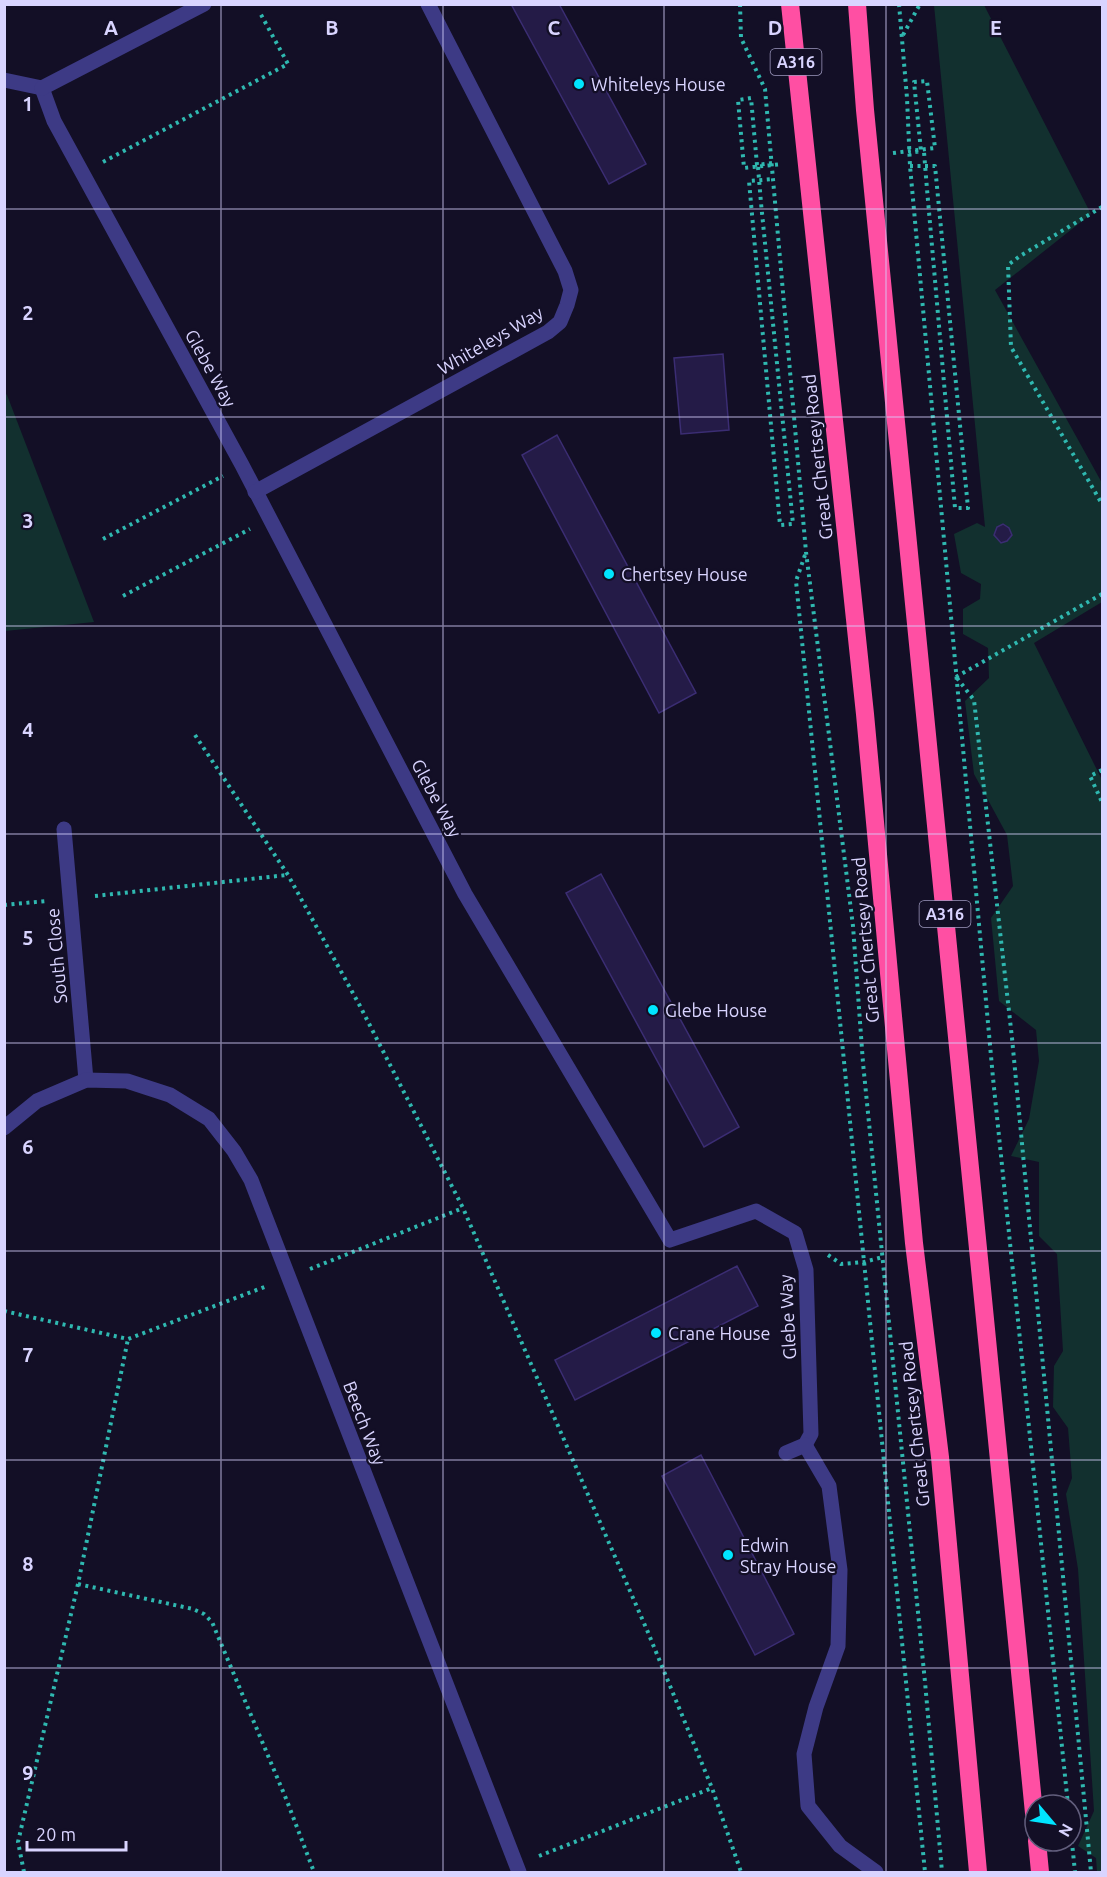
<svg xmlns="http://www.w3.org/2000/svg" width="1107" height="1877" font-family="Ubuntu,sans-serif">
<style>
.green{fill:#12302f}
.building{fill:#241b47;stroke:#3b2d73;stroke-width:1.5}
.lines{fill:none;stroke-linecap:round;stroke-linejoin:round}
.path{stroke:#2fb8b0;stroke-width:4;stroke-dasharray:3 4.5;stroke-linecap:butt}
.minor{stroke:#3d3a85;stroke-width:15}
.highway{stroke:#ff4fa3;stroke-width:18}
.grid{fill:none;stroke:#d9d4ff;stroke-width:1.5;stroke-opacity:0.55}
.poi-dot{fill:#00e5ff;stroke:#130f26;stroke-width:2}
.labels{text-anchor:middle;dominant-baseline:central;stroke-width:4.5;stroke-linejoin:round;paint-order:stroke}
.shield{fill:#130f26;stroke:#9e99be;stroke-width:1.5}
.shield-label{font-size:16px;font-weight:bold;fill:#d9d4ff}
.poi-label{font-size:18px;fill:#d9d4ff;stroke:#130f26;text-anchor:start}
.street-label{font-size:18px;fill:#d9d4ff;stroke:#130f26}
.grid-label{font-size:20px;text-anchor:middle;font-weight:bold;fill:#d9d4ff;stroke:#130f26;stroke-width:4.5;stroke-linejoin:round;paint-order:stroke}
</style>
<rect width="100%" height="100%" fill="#130f26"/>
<g class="green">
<path d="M934 5H984L1091 214 995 290 1102 483V602L1034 643 1102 780V1872H1097L1096 1858 1078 1846 1094 1811 1078 1569 1066 1494 1072 1478 1068 1428 1053 1407 1054 1366 1063 1351 1057 1254 1039 1236V1162L1011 1156 1029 1119 1039 1061 1036 1030 999 1001 991 918 1013 886 1007 835 974 774 965 701 989 678 988 648 963 634V609L980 599 981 584 961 573 954 534 977 523 985 527Z"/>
<path d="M5 393 7 395 94 622 5 631Z"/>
</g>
<g class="building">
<path d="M511 4H559L646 164 609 184Z"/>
<path d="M723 354 729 430 681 434 674 358Z"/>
<path d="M557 435 696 693 659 713 522 455Z"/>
<path d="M1003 524 1009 528 1012 535 1007 541 1001 543 994 535 997 527Z"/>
<path d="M601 874 739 1127 704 1147 566 893Z"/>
<path d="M737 1266 758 1306 575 1400 555 1360Z"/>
<path d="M701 1455 794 1634 755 1655 662 1476Z"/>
</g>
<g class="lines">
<g class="path">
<path d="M740 4 741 38 765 89 806 552 853 926 863 1063 925 1682 942 1872"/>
<path d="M899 4 907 98 910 166 993 1078 1068 1805"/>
<path d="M903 35 920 4"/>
<path d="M893 153 935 148 927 81 914 82 921 151 909 153"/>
<path d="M103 162 288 64 259 11"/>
<path d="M772 163 757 165 751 98 738 100 744 168 782 164"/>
<path d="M910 166H935L968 508H955L927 189 924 152 923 150"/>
<path d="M758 167 761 203 793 524 780 525 749 181 774 179"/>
<path d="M1102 207 1020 256 1008 265 1011 347 1102 504"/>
<path d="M103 539 223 476"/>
<path d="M805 555 796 581 925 1872"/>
<path d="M123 596 250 529"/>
<path d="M956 677 1102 594"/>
<path d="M957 678 974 700 1012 1038 1091 1872"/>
<path d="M195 735 288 875 360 1006 463 1208 647 1630 712 1788 741 1872"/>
<path d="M1102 770 1090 776 1102 802"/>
<path d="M95 896 287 875"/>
<path d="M4 905 46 901"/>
<path d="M828 1255 841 1264 864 1262 883 1257"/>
<path d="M310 1269 463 1208"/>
<path d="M4 1311 128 1339 267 1286"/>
<path d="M78 1584 193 1609 204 1614 212 1622 287 1801 314 1872"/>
<path d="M1071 1833 1075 1872"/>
<path d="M539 1856 712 1788"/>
<path d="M24 1872 18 1842 78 1584 128 1339"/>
</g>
<g class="minor">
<path d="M4 80 42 88"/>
<path d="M42 88 54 121 242 465 465 894 670 1240 756 1211 795 1233 806 1270 811 1434 805 1445 786 1453"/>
<path d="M42 88 204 4"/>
<path d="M255 492 548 332 560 322 567 305 571 290 565 271 428 4"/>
<path d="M64 829 86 1080"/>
<path d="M4 1128 37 1101 86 1080 127 1081 170 1095 209 1119 234 1151 251 1180 519 1872"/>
<path d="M805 1445 829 1486 840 1570 838 1646 816 1707 804 1754 808 1806 840 1846 876 1872"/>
</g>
<g class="highway">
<path d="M790 4 865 714 914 1243 940 1457 978 1872"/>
<path d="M857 4 865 110 1035 1823"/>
<path d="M1037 1841 1040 1872"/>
</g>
</g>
<path class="grid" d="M221 4V1872M443 4V1872M664 4V1872M886 4V1872M4 209H1102M4 417H1102M4 626H1102M4 834H1102M4 1043H1102M4 1251H1102M4 1460H1102M4 1668H1102"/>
<g class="poi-dot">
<circle cx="579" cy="84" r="6"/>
<circle cx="609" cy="574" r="6"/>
<circle cx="653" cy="1010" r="6"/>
<circle cx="656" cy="1333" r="6"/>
<circle cx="728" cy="1555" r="6"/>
</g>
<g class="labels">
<g class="shield">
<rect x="770.5" y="49" width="51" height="26" rx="4.5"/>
<rect x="919.5" y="901" width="51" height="26" rx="4.5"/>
</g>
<g class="shield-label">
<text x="796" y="62">A316</text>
<text x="945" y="914">A316</text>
</g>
<g class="poi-label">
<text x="591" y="84">Whiteleys House</text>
<text x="621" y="574">Chertsey House</text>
<text x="665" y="1010">Glebe House</text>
<text x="668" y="1333">Crane House</text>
<text x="740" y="1545">Edwin<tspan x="740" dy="21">Stray House</tspan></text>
</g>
<g class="street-label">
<text transform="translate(490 340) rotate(-30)">Whiteleys Way</text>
<text transform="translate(211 368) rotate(61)">Glebe Way</text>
<text transform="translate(817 457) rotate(-96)">Great Chertsey Road</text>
<text transform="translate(437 798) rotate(62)">Glebe Way</text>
<text transform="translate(865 940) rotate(-95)">Great Chertsey Road</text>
<text transform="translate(56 956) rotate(-95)">South Close</text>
<text transform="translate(787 1317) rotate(-93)">Glebe Way</text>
<text transform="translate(365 1423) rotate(69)">Beech Way</text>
<text transform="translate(914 1424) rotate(-96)">Great Chertsey Road</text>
</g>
</g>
<g class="grid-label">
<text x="111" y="35">A</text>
<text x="332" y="35">B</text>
<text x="554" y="35">C</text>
<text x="775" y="35">D</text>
<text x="996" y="35">E</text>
<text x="28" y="111">1</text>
<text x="28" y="320">2</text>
<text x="28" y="528">3</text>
<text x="28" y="737">4</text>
<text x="28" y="945">5</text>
<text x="28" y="1154">6</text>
<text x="28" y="1362">7</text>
<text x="28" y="1571">8</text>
<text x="28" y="1780">9</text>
</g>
<rect width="1107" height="1877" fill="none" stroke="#d9d4ff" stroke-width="12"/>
<g transform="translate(1053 1823) rotate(119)"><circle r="28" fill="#130f26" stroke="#625e7d" stroke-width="1.5"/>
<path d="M0-4.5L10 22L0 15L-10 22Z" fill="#00e5ff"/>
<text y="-9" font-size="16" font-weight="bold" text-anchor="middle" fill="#d9d4ff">N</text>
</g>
<path d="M27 1841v9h99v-9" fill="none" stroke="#d9d4ff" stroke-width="3"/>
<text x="36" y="1841" font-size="18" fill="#d9d4ff" stroke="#130f26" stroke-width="4.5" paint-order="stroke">20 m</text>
</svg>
